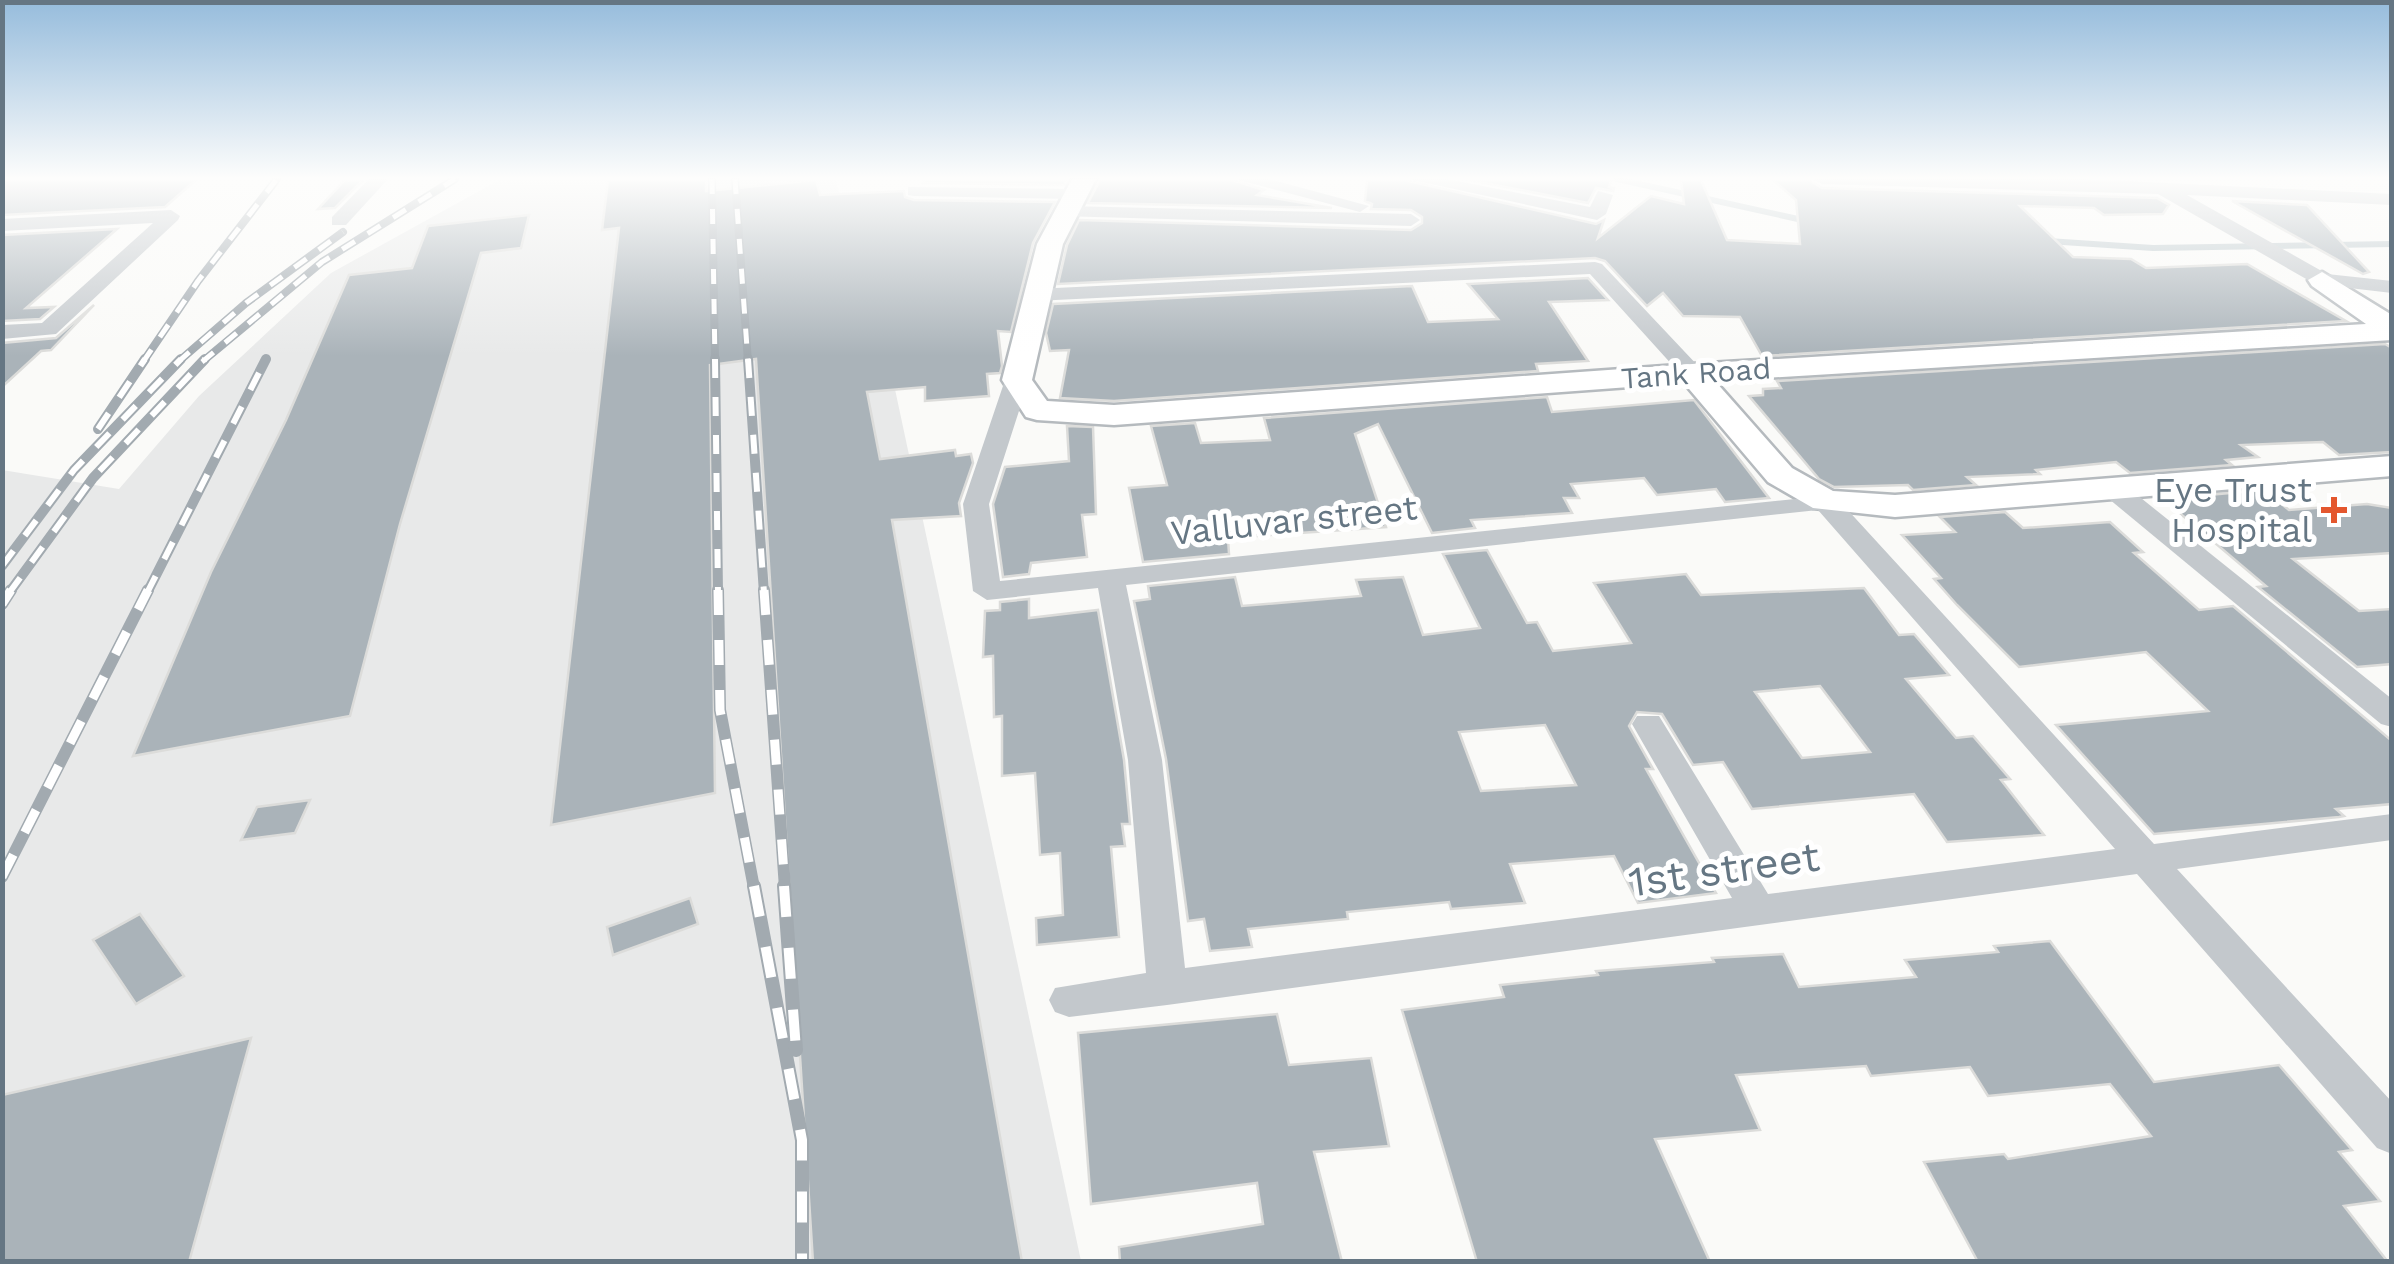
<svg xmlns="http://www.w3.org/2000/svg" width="2394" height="1264" font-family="'Work Sans',sans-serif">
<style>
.built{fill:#e8e9e9}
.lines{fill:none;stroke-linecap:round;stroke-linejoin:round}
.stream{stroke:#bbc7cb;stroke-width:6}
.building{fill:#aab3b9;stroke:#dcdcda;stroke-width:2.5;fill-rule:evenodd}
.major-casing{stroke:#b5babe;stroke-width:5}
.minor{fill:#c3c8cc;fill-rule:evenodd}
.major{fill:#fff;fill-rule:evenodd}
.rail-far3-casing{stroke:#a2aab0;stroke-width:8}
.rail-far2-casing{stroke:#a2aab0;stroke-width:10}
.rail-far1-casing{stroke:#a2aab0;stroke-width:12}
.rail-casing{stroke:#a2aab0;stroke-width:14}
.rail-far3{stroke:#fff;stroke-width:5;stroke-dasharray:15;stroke-linecap:butt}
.rail-far2{stroke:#fff;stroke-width:6;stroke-dasharray:19;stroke-linecap:butt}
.rail-far1{stroke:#fff;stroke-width:9;stroke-dasharray:25;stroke-linecap:butt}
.rail{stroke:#fff;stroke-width:10;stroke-dasharray:31;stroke-linecap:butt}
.poi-dot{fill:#e4572e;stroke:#fff;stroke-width:4}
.labels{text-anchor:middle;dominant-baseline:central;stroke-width:10;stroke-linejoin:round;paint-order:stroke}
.far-street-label{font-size:30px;fill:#657683;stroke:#fff}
.poi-label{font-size:35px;fill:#657683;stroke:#fff;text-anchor:end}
.street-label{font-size:35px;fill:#657683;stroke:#fff}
.near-street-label{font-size:42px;fill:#657683;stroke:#fff}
</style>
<rect width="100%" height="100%" fill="#fafaf8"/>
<path class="built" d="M501 179H835L880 319 1081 1261H3L2 470 119 489 199 396 331 273Z"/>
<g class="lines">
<g class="stream">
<path d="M1617 179 1807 221"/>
<path d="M2048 241 2153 248 2392 244"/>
</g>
</g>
<g class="building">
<path d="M2 180H196L165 207 2 215Z"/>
<path d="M363 180 335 208 318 209 344 181Z"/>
<path d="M608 180H706V191L816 180 820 195 904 191 905 197 914 200 1055 202 1033 243 1011 332 998 331 1002 366 1000 373 987 374 989 396 925 401V387L867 392 880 459 955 450 956 456 971 454 973 463 959 503 961 516 892 520 1022 1262H813L756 359 710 365 715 793 551 825 619 228 602 230Z"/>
<path d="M925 180H1067L1064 185 923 183Z"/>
<path d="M1100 180H1232L1264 190 1257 195 1332 208 1088 203Z"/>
<path d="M1367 180H1404L1596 224 1604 220 1598 238 1651 196 1684 204 1681 180H1701L1727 240 1800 244 1796 200 1773 180H1809L1822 188 2157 198 2169 205 2163 214 2104 215 2094 208 2020 206 2073 257 2131 259 2146 268 2247 264 2346 321 1762 356 1740 317 1683 316 1663 293 1647 306 1605 261 1595 258 1058 284 1067 245 1079 220 1411 230 1422 223V217L1411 210 1371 209 1372 204 1365 201Z"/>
<path d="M1469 180H1611L1609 187 1614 188 1613 191 1596 188 1588 203Z"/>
<path d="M2232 201 2307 205 2369 272 2363 274Z"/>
<path d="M529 215 521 248 481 253 400 524 350 716 133 756 211 572 286 420 349 275 412 268 428 226Z"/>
<path d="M117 229 26 308 54 307 40 319 2 321V235Z"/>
<path d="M1588 278 1608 300 1549 302 1588 361 1536 364 1538 371 1114 401 1060 398 1069 350 1050 351 1046 333 1053 304 1412 286 1428 322 1498 319 1468 284Z"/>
<path d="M94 305 51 350 41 351 2 387V343L56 338Z"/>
<path d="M2385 344 2392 348V452L2339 455 2323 442 2241 445 2258 457 2226 460 2232 465 2130 473 2116 462 2036 470 2040 474 1967 477 1976 485 1913 490 1908 485 1834 487 1819 479 1749 396 1763 395V389L1781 388 1777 381Z"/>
<path d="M1547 397 1552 412 1694 400 1769 498 1725 502 1716 489 1657 495 1644 478 1571 484 1579 498H1564L1572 513 1471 520 1475 528 1432 533 1378 424 1355 434 1386 527 1228 538 1229 554 1143 562 1129 488 1167 485 1151 426 1195 423 1201 443 1270 440 1264 418Z"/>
<path d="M1067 426 1093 427 1096 514 1082 515 1087 557 1031 563 1029 574 1003 577 993 504 1005 467 1069 461Z"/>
<path d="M2264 490 2289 510 2367 504 2392 508V553L2293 559 2359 611 2392 609V664L2357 667 2258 587 2266 586 2163 499Z"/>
<path d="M2005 512 2023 528 2110 522 2143 552 2134 553 2199 610 2233 606 2392 741V804L2336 809 2344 816 2339 817 2154 834 2056 725 2208 711 2146 652 2019 667 1957 605 1934 579 1941 578 1902 535 1955 532 1940 517Z"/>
<path d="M1487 550 1527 623 1537 622 1553 651 1631 643 1594 583 1686 574 1701 595 1864 588 1899 635 1914 634 1949 675 1906 679 1956 738 1973 736 2010 779 2001 780 2044 835 1947 842 1914 794 1752 809 1723 762 1693 765 1662 714 1637 712 1629 726 1653 769H1646L1716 893 1638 903 1614 856 1510 864 1525 903 1451 909 1449 902 1347 912 1348 919 1248 929 1252 947 1210 951 1204 919 1188 921 1166 759 1134 601 1150 599 1148 586 1235 577 1242 606 1361 596 1356 580 1403 577 1423 635 1480 628 1443 554ZM1820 686 1870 752 1802 758 1755 692ZM1545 725 1576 785 1481 791 1459 732Z"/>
<path d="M1029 599V618L1098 610 1124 760 1130 824H1122L1125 846 1111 847 1119 937 1037 945 1036 918 1063 915 1060 853 1040 855 1035 773 1002 776V716L994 717 993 656 983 657 985 611 1000 610V602Z"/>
<path d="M310 800 295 833 241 840 257 807Z"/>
<path d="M690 898 698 924 613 955 607 927Z"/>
<path d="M140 914 184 976 136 1004 93 940Z"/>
<path d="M2050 941 2154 1082 2279 1065 2352 1150 2339 1152 2380 1201 2344 1206 2388 1262H1978L1924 1162 2004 1154 2008 1159 2151 1136 2110 1084 1988 1096 1970 1067 1871 1076 1866 1066 1736 1075 1760 1130 1655 1139 1710 1262H1477L1402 1010 1504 997 1500 985 1598 975 1596 971 1714 962 1712 958 1783 954 1799 987 1916 977 1905 960 1998 952 1994 946Z"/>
<path d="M1277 1014 1289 1065 1371 1058 1389 1146 1314 1152 1342 1262H1120L1119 1247 1263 1224 1257 1183 1091 1204 1078 1033Z"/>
<path d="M251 1038 189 1262H2V1095Z"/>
</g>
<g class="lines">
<g class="major-casing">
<path id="major" d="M1072 179H1096L1063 244 1032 380 1047 401 1114 405 1692 364 2366 324 2312 286 2308 280 2322 272 2392 315V340L1715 381 1792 468 1833 491 1895 495 2392 456V476L1895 517 1813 508 1768 482 1684 383 1114 425 1037 420 1026 417 1002 380 1037 244Z"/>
</g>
<g class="minor">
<path d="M369 179H388L346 225H332V217Z"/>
<path d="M1235 179H1269L1369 206 1360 212Z"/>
<path d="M1408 179H1447L1590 207 1598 191 1613 195 1606 214 1597 220Z"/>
<path d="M1813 179H2085L2392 194V205L2187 195 2327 274 2392 281V293L2315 284 2158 194 1822 184Z"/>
<path d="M908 187 1076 189 1085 194 1076 199 914 196 908 195Z"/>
<path d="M1067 206 1411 214 1420 220 1411 226 1060 216 1058 212Z"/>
<path d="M171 210 180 216 178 220 56 334 2 339V325L42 323 153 223 2 231V219Z"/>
<path d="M1595 262 1602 264 1700 368V378H1684L1590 274 1035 301 1025 295 1035 289Z"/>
<path d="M1017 373 1029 380 989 504 1000 581 1834 495 2154 844 2392 814V840L2177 869 2392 1102V1154L2377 1148 2137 874 1167 1005 1069 1017 1055 1012 1049 1000 1055 988 1146 973 1128 760 1098 588 987 600 973 591 963 504 1005 380ZM1818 510 2115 849 1768 894 1659 716H1637L1632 724 1732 898 1185 968 1162 760 1126 585Z"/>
<path d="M2112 480 2121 482 2392 699V727L2381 724 2103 494 2099 488Z"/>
</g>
<use href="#major" class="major"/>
<g class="rail-far3-casing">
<g id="rail-far3">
<path d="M712 179 715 362"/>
<path d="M735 179 748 362"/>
<path d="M143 362 198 281 277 179"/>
<path d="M178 362 246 303 343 232"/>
<path d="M202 362 322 262 455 179"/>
</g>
</g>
<g class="rail-far2-casing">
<g id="rail-far2">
<path d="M715 359 718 593"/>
<path d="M748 359 764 593"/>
<path d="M98 429 145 359"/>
<path d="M2 566 74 470 181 359"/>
<path d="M9 593 93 478 205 359"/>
<path d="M147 593 266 359"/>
</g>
</g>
<g class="rail-far1-casing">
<g id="rail-far1">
<path d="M718 590 720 710 754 888"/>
<path d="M764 590 785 888"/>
<path d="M2 604 11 590"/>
<path d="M2 877 148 590"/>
</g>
</g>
<g class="rail-casing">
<g id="rail">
<path d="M754 886 802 1140V1262"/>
<path d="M784 886 796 1050"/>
</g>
</g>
<use href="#rail-far3" class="rail-far3"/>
<use href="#rail-far2" class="rail-far2"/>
<use href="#rail-far1" class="rail-far1"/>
<use href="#rail" class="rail"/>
</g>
<linearGradient id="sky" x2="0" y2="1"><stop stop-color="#96bcdc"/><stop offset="0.5" stop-color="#fdfdfc"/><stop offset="1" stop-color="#fdfdfc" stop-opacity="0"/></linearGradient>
<rect width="2394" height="356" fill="url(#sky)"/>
<path class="poi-dot" d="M2329 495h10v10h10v10h-10v10h-10v-10h-10v-10h10z"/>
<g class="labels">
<g class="far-street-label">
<text transform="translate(1696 373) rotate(-4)">Tank Road</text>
</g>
<g class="poi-label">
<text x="2312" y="490">Eye Trust<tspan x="2312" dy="40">Hospital</tspan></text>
</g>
<g class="street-label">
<text transform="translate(1294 520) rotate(-6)">Valluvar street</text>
</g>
<g class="near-street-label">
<text transform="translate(1724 869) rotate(-8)">1st street</text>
</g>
</g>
<rect width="2394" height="1264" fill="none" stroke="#657683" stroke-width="10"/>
</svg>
